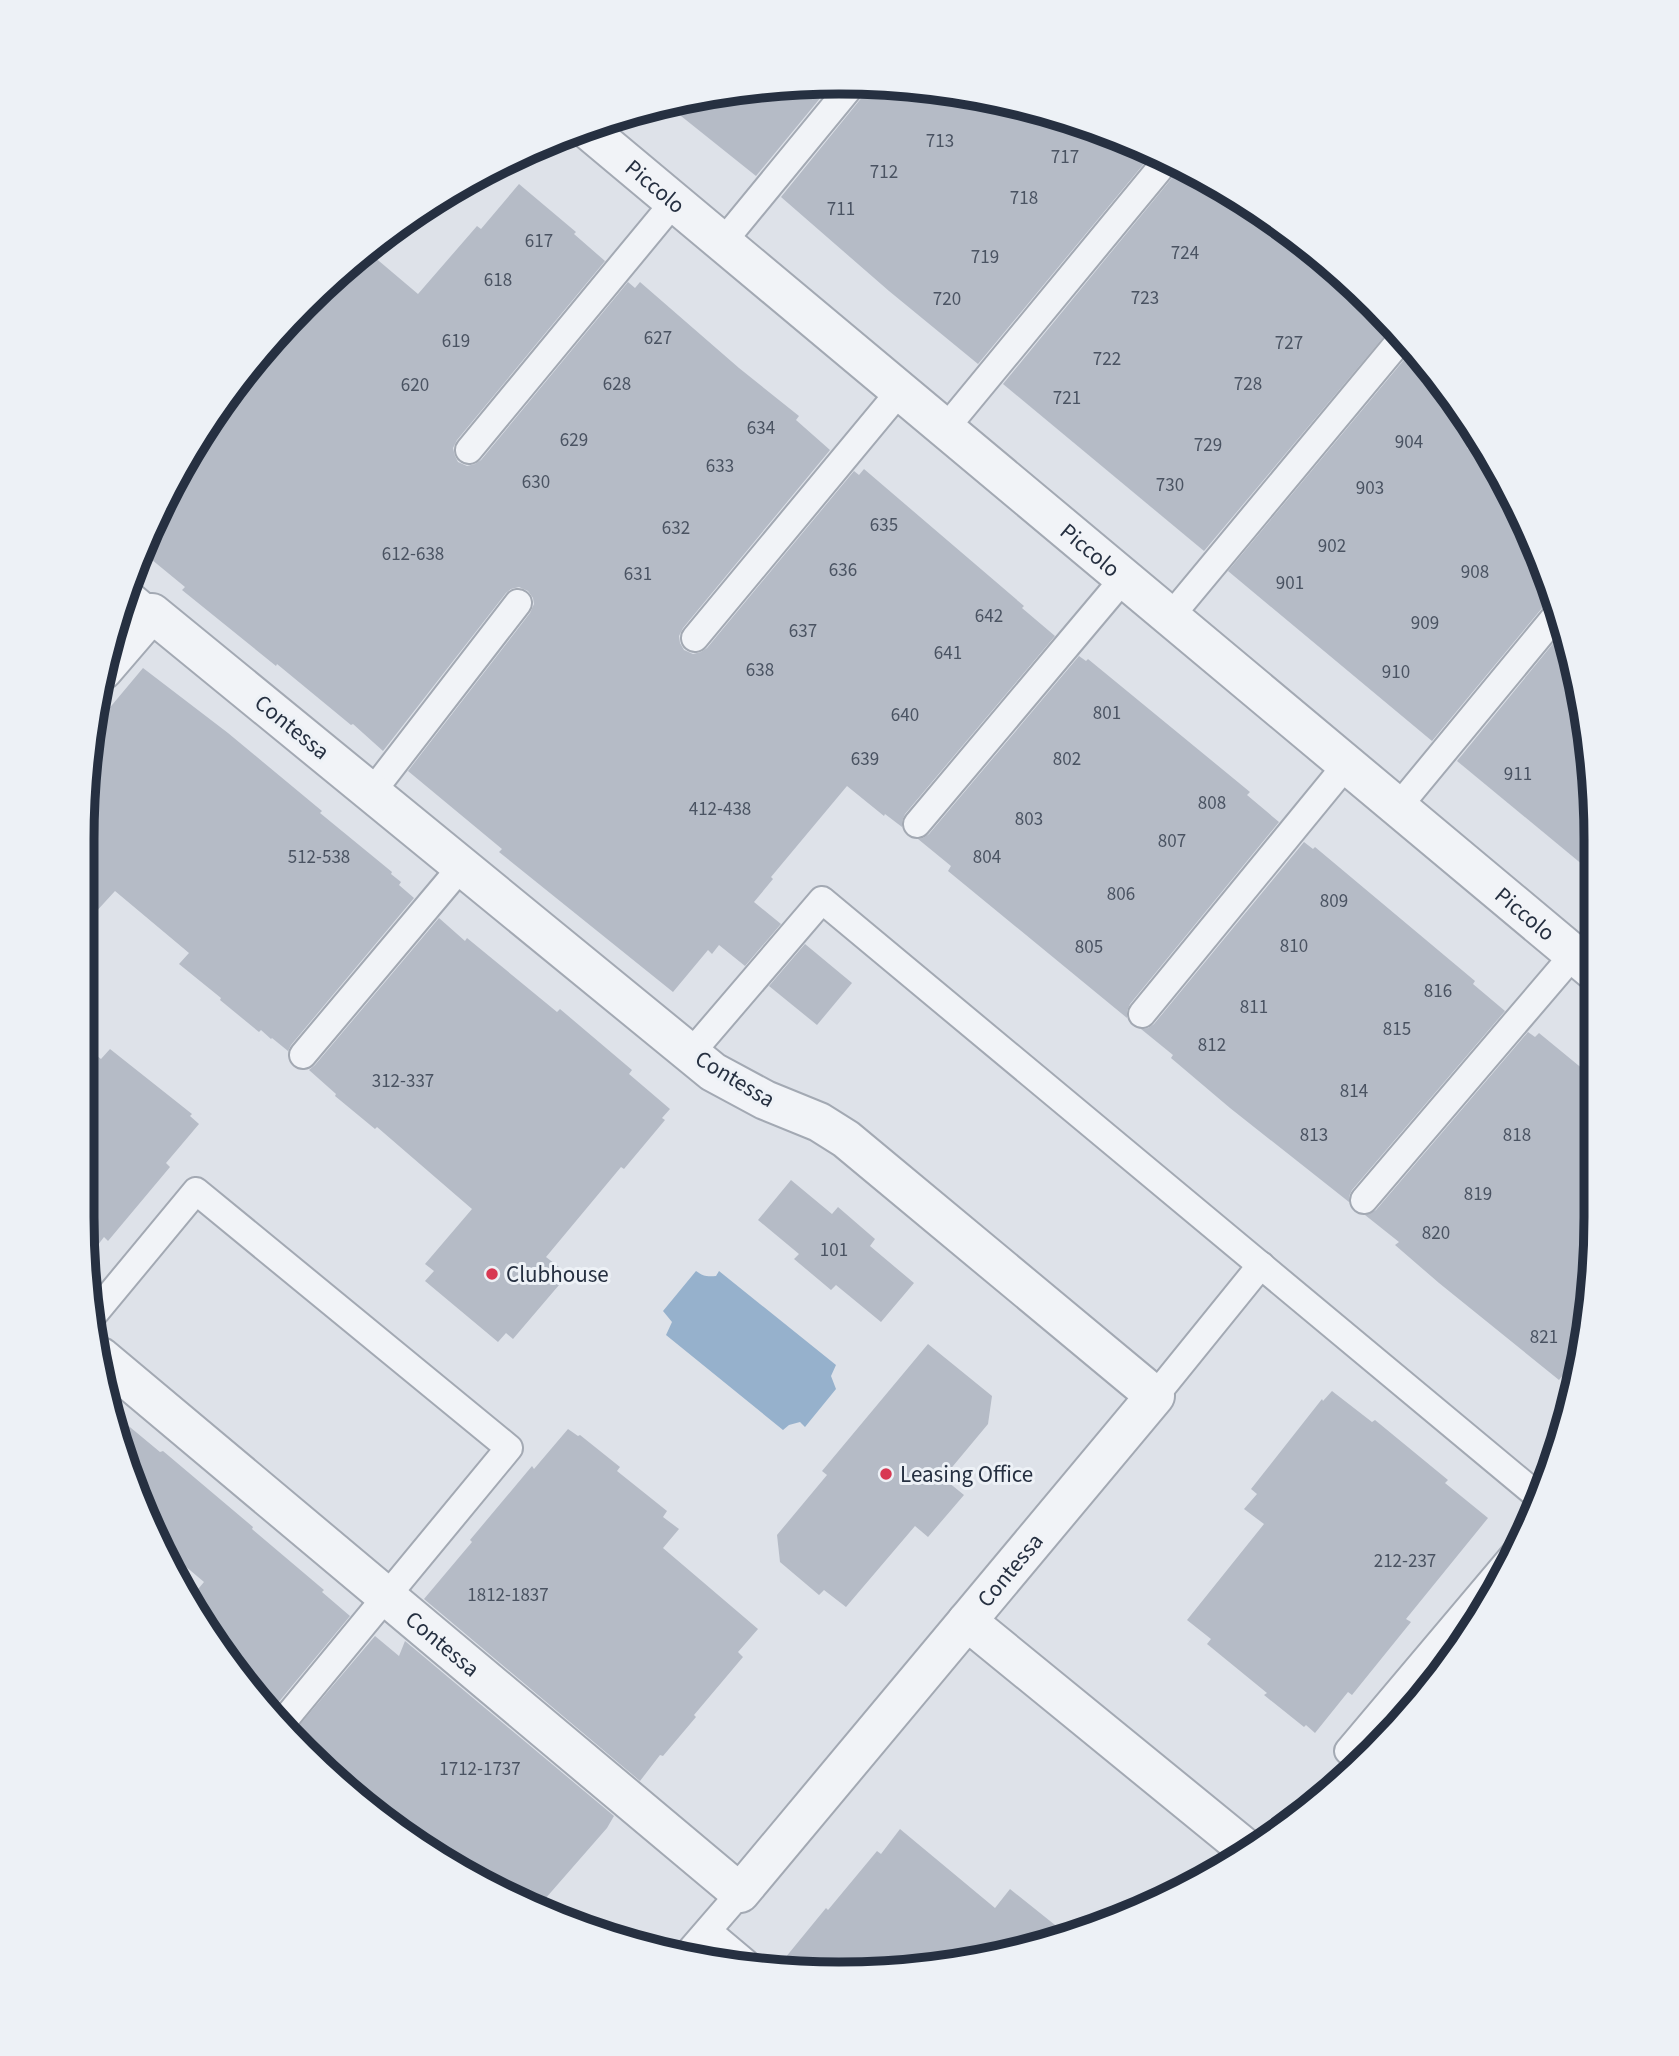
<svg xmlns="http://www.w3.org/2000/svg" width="1679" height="2056" font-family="'Source Sans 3',sans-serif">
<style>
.water{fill:#96b1cc}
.building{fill:#b5bbc6}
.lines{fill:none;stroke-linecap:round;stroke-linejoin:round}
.lane-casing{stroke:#a3a9b3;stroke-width:30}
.street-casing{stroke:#a3a9b3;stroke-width:42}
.lane{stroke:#f1f3f7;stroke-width:26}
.street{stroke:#f1f3f7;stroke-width:38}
.poi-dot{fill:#d83953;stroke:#edf1f6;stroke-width:2.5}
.labels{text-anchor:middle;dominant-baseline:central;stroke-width:6;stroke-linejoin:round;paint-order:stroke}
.number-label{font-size:19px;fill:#4a5362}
.street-label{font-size:23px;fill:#263041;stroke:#edf1f6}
.poi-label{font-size:23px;fill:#263041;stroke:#edf1f6;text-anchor:start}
.rim{fill:none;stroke:#263041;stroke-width:9}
</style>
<rect width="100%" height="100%" fill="#dee2e9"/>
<path class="water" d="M696 1271C703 1276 707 1277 716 1276L719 1271 836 1365 831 1376 836 1389 805 1427 800 1422 789 1425 783 1430 666 1335 672 1322 663 1311Z"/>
<g class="building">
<path d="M790 84 831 85 756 176 666 104Z"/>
<path d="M866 86 938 89 1083 122 1152 154 978 364 889 291 781 197 863 96Z"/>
<path d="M1181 167 1218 184 1338 270 1392 327 1204 551 1003 384Z"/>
<path d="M519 184 576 232 574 234 605 261 457 440 453 448 455 456 458 462 467 466 475 464 481 460 628 282 635 288 640 282 739 368 799 416 796 420 830 450 683 628 679 636 680 643 684 650 693 654 701 652 707 648 854 471 859 475 864 469 1024 606 1022 608 1055 636 905 814 902 821V827L885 814 884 816 847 786 771 877 773 879 754 902 781 924 745 966 719 945 712 954 708 950 673 992 499 852 502 849 408 771 530 613 534 604 533 598 528 591 519 587 511 589 506 593 383 751 353 724 351 725 277 664 276 666 182 590 185 587 140 550 184 461 270 340 366 250 418 294 477 226 481 229Z"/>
<path d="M1413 349 1440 378 1477 437 1467 448 1502 477 1518 504 1554 597 1547 602 1432 741 1228 571Z"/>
<path d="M1565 629 1571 644 1595 790V875L1457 761Z"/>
<path d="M1079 656 1086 661 1088 659 1250 792 1247 795 1279 822 1130 1004 1127 1011V1018L948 871 951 866 918 839 923 838 929 834Z"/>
<path d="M143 668 228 733 322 811 320 813 392 872 391 874 401 882 399 885 414 898 291 1045 288 1051 272 1038 271 1039 261 1030 259 1032 220 1000 221 998 179 964 189 953 115 891 83 926 84 790 95 704 107 711Z"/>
<path d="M1304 842 1313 849 1315 847 1475 981 1473 984 1505 1011 1352 1190 1349 1196V1202L1230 1108 1171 1058 1173 1055 1141 1029 1148 1028 1154 1024Z"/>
<path d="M439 918 465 941 467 938 557 1012 560 1009 632 1070 629 1074 670 1109 662 1118 665 1120 624 1169 621 1167 546 1257 559 1267 550 1278 559 1285 513 1339 506 1333 498 1342 425 1281 434 1271 425 1264 472 1209 377 1127 375 1129 335 1096 336 1094 309 1070 315 1065Z"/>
<path d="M805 944 852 983 817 1025 769 986Z"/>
<path d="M1528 1032 1535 1037 1539 1033 1595 1079V1266L1581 1353 1559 1380 1439 1283 1395 1245 1399 1242 1365 1215 1376 1210Z"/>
<path d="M83 1045 101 1059 110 1049 192 1114 190 1116 199 1124 166 1163 170 1167 108 1241 104 1237 88 1258 82 1216Z"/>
<path d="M791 1180 832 1214 838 1207 875 1239 870 1246 914 1283 881 1322 836 1285 831 1290 794 1259 799 1254 758 1220Z"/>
<path d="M928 1344 992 1396 988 1424 943 1478 964 1495 928 1537 915 1526 846 1607 824 1590 819 1595 780 1562 777 1535 827 1475 822 1471Z"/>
<path d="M1332 1391 1372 1422 1375 1420 1448 1480 1445 1483 1488 1518 1406 1619 1411 1622 1352 1695 1348 1692 1315 1733 1306 1725 1304 1727 1264 1695 1267 1693 1207 1644 1211 1639 1187 1620 1264 1524 1244 1509 1257 1494 1251 1489 1322 1399 1323 1401Z"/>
<path d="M107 1408 160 1452 163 1451 253 1527 252 1529 324 1590 322 1592 350 1616 272 1710 188 1601 204 1582 165 1549Z"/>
<path d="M568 1429 578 1436 580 1435 620 1467 617 1471 667 1511 663 1517 679 1529 663 1548 758 1629 738 1652 743 1657 694 1715 696 1717 663 1756 660 1755 640 1781 424 1599 472 1542 470 1540 532 1466 534 1469Z"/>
<path d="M375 1636 399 1656 405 1641 614 1816 607 1828 538 1907 466 1874 411 1828 408 1831 304 1752 291 1735Z"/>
<path d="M900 1829 995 1908 1010 1889 1065 1933 988 1959 790 1972 776 1969 826 1908 828 1910 877 1851 881 1854Z"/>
</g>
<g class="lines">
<g class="lane-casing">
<g id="lane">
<path d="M722 243 851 86"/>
<path d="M945 429 1167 160"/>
<path d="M469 450 674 202"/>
<path d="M127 592 152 613"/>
<path d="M1170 617 1402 338"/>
<path d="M695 638 900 391"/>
<path d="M372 792 518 603"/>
<path d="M1398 807 1559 612"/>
<path d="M917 824 1124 578"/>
<path d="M1142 1014 1347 764"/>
<path d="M691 1053 822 900 1539 1497"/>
<path d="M303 1055 462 866"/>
<path d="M1364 1200 1574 954"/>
<path d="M95 1313 196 1191 509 1448 282 1723"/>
<path d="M1155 1396 1261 1265"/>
<path d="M1348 1751 1521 1546"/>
<path d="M708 1931 746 1963"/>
<path d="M689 1952 740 1893"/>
</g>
</g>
<g class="street-casing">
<g id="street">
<path id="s1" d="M587 129 1595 972"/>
<path id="s2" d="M101 1357 740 1893 1155 1396 846 1139 819 1122 765 1100 713 1072 152 613 103 670"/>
<path d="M967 1621 1245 1848"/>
</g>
</g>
<use href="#lane" class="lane"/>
<use href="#street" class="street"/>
</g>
<g class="poi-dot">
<circle cx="492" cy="1274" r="7"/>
<circle cx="886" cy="1474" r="7"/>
</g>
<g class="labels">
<g class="number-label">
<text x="940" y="141">713</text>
<text x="1065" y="157">717</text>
<text x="884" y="172">712</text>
<text x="1024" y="198">718</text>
<text x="841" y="209">711</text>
<text x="539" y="241">617</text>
<text x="1185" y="253">724</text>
<text x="985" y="257">719</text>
<text x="498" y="280">618</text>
<text x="1145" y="298">723</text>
<text x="947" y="299">720</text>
<text x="658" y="338">627</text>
<text x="456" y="341">619</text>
<text x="1289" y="343">727</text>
<text x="1107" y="359">722</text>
<text x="617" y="384">628</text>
<text x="1248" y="384">728</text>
<text x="415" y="385">620</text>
<text x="1067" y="398">721</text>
<text x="761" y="428">634</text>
<text x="574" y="440">629</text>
<text x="1409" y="442">904</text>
<text x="1208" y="445">729</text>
<text x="720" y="466">633</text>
<text x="536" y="482">630</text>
<text x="1170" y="485">730</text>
<text x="1370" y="488">903</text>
<text x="884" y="525">635</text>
<text x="676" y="528">632</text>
<text x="1332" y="546">902</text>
<text x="413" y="554">612-638</text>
<text x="843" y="570">636</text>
<text x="1475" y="572">908</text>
<text x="638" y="574">631</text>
<text x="1290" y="583">901</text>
<text x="989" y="616">642</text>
<text x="1425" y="623">909</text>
<text x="803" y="631">637</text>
<text x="948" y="653">641</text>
<text x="760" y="670">638</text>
<text x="1396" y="672">910</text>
<text x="1107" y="713">801</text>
<text x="905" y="715">640</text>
<text x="865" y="759">639</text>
<text x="1067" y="759">802</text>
<text x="1518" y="774">911</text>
<text x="1212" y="803">808</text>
<text x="720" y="809">412-438</text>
<text x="1029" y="819">803</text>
<text x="1172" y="841">807</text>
<text x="319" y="857">512-538</text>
<text x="987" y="857">804</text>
<text x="1121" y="894">806</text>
<text x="1334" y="901">809</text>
<text x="1294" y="946">810</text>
<text x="1089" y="947">805</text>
<text x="1438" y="991">816</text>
<text x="1254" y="1007">811</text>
<text x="1397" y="1029">815</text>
<text x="1212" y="1045">812</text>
<text x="403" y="1081">312-337</text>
<text x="1354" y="1091">814</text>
<text x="1314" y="1135">813</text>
<text x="1517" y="1135">818</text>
<text x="1478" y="1194">819</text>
<text x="1436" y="1233">820</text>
<text x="834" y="1250">101</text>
<text x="1544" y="1337">821</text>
<text x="1405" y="1561">212-237</text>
<text x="508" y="1595">1812-1837</text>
<text x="480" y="1769">1712-1737</text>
</g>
<g class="street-label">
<text stroke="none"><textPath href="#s1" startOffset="89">Piccolo</textPath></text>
<text stroke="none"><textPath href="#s1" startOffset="656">Piccolo</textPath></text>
<text transform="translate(292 727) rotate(39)">Contessa</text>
<text stroke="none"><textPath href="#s1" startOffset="1223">Piccolo</textPath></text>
<text transform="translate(735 1079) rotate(31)">Contessa</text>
<text stroke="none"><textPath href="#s2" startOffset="1255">Contessa</textPath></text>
<text stroke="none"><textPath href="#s2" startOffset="446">Contessa</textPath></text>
</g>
<g class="poi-label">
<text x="506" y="1274">Clubhouse</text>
<text x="900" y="1474">Leasing Office</text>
</g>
</g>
<path d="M0 0H1679V2056H0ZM839 94H839A745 745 0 0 1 1584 839V1217A745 745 0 0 1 839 1962H839A745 745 0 0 1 94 1217V839A745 745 0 0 1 839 94Z" fill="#edf1f6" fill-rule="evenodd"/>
<path class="rim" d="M839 94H839A745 745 0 0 1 1584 839V1217A745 745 0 0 1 839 1962H839A745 745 0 0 1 94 1217V839A745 745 0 0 1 839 94Z"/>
</svg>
